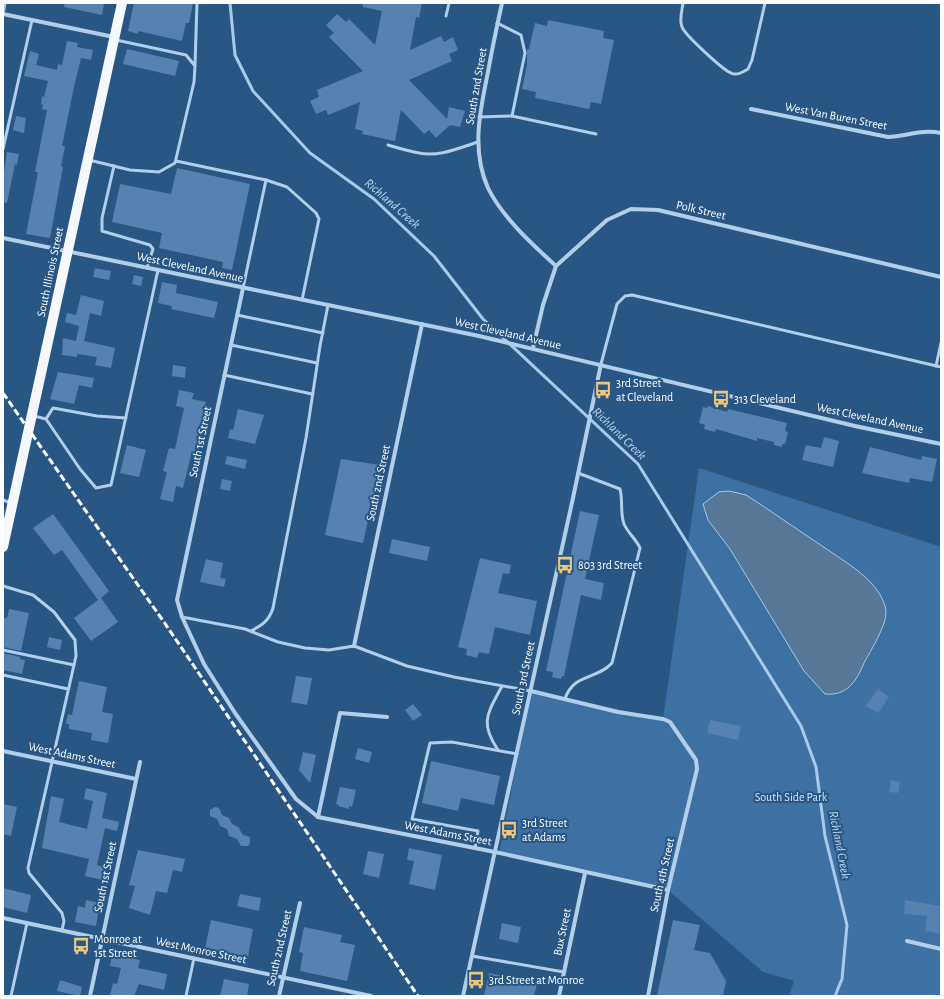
<svg xmlns="http://www.w3.org/2000/svg" width="944" height="999" font-family="'Alegreya Sans',sans-serif">
<style>
.green{fill:#3d71a3}
.water{fill:#577899;stroke:#a8cae8}
.lines{fill:none;stroke-linecap:round;stroke-linejoin:round}
.stream{stroke:#a8cae8;stroke-width:3}
.building{fill:#5582b0}
.service{stroke:#b3cee8;stroke-width:3}
.minor{stroke:#b3cee8;stroke-width:4}
.primary{stroke:#f5f9fe;stroke-width:10}
.rail{stroke:#fff;stroke-width:3;stroke-dasharray:7 3;stroke-linecap:butt}
.labels{text-anchor:middle;dominant-baseline:central;stroke-width:4;stroke-linejoin:round;paint-order:stroke}
.street-label{font-size:12px;fill:#fff;stroke:#285786}
.poi-label{font-size:12px;fill:#fff;stroke:#285786;text-anchor:start}
.park-label{font-size:12px;fill:#d7e7f6;stroke:#285786}
.water-label{font-size:13px;font-style:italic;fill:#bfd8ef;stroke:#285786}
</style>
<rect width="100%" height="100%" fill="#285786"/>
<path class="green" d="M699 468 941 547V996H789L794 981 763 972 668 890 499 853 531 691 663 719Z"/>
<path class="water" d="M729 491 746 495 757 502C781 518 804 534 828 550 844 561 861 571 873 585 879 592 886 603 886 613 886 626 871 650 864 663 856 682 847 696 825 694L804 671 730 549 708 520 703 504 719 492Z"/>
<g class="lines">
<path class="stream" d="M230 3 235 55 253 91 310 153 374 199 434 256 483 319 638 464 801 726 816 767 825 836 847 925 842 979 835 996"/>
</g>
<g class="building">
<path d="M65 3H104L102 15 64 7Z"/>
<path d="M134 3H193L189 23H186L182 41 138 31V34L128 31Z"/>
<path d="M363 3H422L419 18 416 17 410 50 441 36 444 42 453 37 458 50 449 54 452 61 409 80 447 119 449 107 465 111 460 127 450 125 436 138 429 130 424 134 401 110 395 141 362 134 363 131 355 129 360 102 328 115 326 110 316 114 310 101 319 97 317 90 363 71 329 37 334 33 326 25 337 14 346 22 349 19 375 45 382 11 363 7Z"/>
<path d="M548 20 604 31 603 38 614 40 601 104 591 102 589 109 535 98 536 92 522 89 527 65V49H529L535 23 547 26Z"/>
<path d="M67 41 78 43 77 47 93 50 91 60 81 58 74 87 62 146H65L61 166 63 167 50 238 26 234 38 172H35L47 110 42 109 43 105 41 104 42 96 44 97 48 81 24 76 30 51 39 54 36 65 57 70 58 64 62 65Z"/>
<path d="M127 49 179 61 175 76 123 64Z"/>
<path d="M16 116 26 118 24 133 13 130Z"/>
<path d="M7 152 19 154 17 165 15 164 7 203 3 202V180Z"/>
<path d="M177 168 250 184 232 270 222 268 223 262 159 248 162 233 112 222 120 184 171 194Z"/>
<path d="M95 268 111 271 109 280 93 277Z"/>
<path d="M134 275 143 277 141 286 132 284Z"/>
<path d="M162 282 177 285 176 293 218 302 214 318 171 309 172 306 158 303Z"/>
<path d="M81 295 104 301 101 316 90 313 84 341 115 348 111 368 95 365 97 357 77 354V357L62 355 63 338 76 341 79 326 65 322 67 313 76 315Z"/>
<path d="M173 365 186 367 185 378 172 376Z"/>
<path d="M58 372 94 378 92 388 79 385 74 404 50 399Z"/>
<path d="M179 390 194 393 192 399 206 402 194 455H191L183 488 176 486 173 502 160 499 167 472 163 471 169 448 175 449 184 408 176 406Z"/>
<path d="M708 406 727 412 728 409 787 423 785 431 788 432 785 444H782V447L774 445V442L757 438V441L716 429 715 432 704 429 705 425 699 423 703 407 707 408Z"/>
<path d="M238 409 264 415 255 444 228 438 230 429 233 430Z"/>
<path d="M824 437 839 441 833 467 802 460 806 445 821 448Z"/>
<path d="M127 445 146 450 139 477 120 473Z"/>
<path d="M870 447 921 460 922 456 937 459 932 482 910 478 909 483 862 473Z"/>
<path d="M227 456 247 460 245 469 225 464Z"/>
<path d="M341 459 380 465 363 543 325 535Z"/>
<path d="M222 479 232 481 230 491 220 489Z"/>
<path d="M580 511 599 515 585 579 604 583 601 600 581 595 564 676H562L561 679 552 677 553 672 546 671Z"/>
<path d="M53 514 109 591 101 598 118 622 91 641 74 618 98 600 62 550 54 555 33 528Z"/>
<path d="M392 539 430 547 427 561 389 553Z"/>
<path d="M480 558 511 565 509 574 503 573 498 593 537 601 530 635 495 627 489 654 479 652 477 658 466 655 467 649 458 647Z"/>
<path d="M206 559 223 563 220 578 226 579 224 587 200 582Z"/>
<path d="M9 609 29 613 21 651 3 647V618H7Z"/>
<path d="M49 637 62 640 60 650 47 647Z"/>
<path d="M3 653 20 657V659L25 660 22 674 3 670Z"/>
<path d="M296 676 312 678 307 705 291 702Z"/>
<path d="M79 681 107 687 102 712 113 714 108 743 91 740 92 733 69 729V724H66L68 714 72 715Z"/>
<path d="M878 689 889 697 878 713 866 706Z"/>
<path d="M413 704 422 715 413 721 405 710Z"/>
<path d="M710 720 741 726 738 740 707 733Z"/>
<path d="M358 748 372 752 369 763 355 759Z"/>
<path d="M303 752 316 755 310 783 299 770Z"/>
<path d="M431 761 500 776 494 805 461 798 458 811 422 803Z"/>
<path d="M891 780 900 782 898 793 889 792Z"/>
<path d="M340 787 356 790 352 807 349 806V809L338 806 339 805 336 804Z"/>
<path d="M86 788 107 793 102 818 119 822 117 831 105 828 97 865 108 869 106 878H104L103 880 85 876 89 859 42 848 51 796 64 799 59 822 87 829 93 801 84 799Z"/>
<path d="M3 804 17 807 11 836 3 834Z"/>
<path d="M215 807 219 808 222 815 229 818 232 824 238 827 243 835 250 837V843L248 846H241L237 839 229 836 227 829 220 826 217 819 210 816V810Z"/>
<path d="M409 848 442 855 435 890 409 884 414 861 407 860Z"/>
<path d="M138 850 185 859 182 872 173 870 167 893 156 891 150 915 129 908 135 886 129 885Z"/>
<path d="M368 851 384 854 379 878 363 874Z"/>
<path d="M3 888 31 895 27 913 3 907Z"/>
<path d="M240 894 261 898 259 911 237 906Z"/>
<path d="M86 900 100 903 96 926 75 922 78 906 85 908Z"/>
<path d="M905 900 941 906V934L925 931 927 916 904 914Z"/>
<path d="M211 920 253 929 248 957 205 948Z"/>
<path d="M673 920 700 925 694 950 710 953 726 981 723 996H657Z"/>
<path d="M502 923 521 927 518 943 499 939Z"/>
<path d="M304 927 342 935 340 942 355 945 347 981 300 971 303 953 299 952Z"/>
<path d="M112 954 140 960 138 968 167 974 164 990 139 984 134 996H110L113 983 117 984 121 968 110 966Z"/>
<path d="M489 973 537 984 534 996H484Z"/>
<path d="M224 979 249 984 247 996H220Z"/>
<path d="M60 980 82 987 80 996 57 991Z"/>
</g>
<g class="lines">
<g class="service">
<path d="M683 3C682 11 679 20 682 27 685 35 723 70 731 73 737 76 743 72 748 69L752 60 765 3"/>
<path d="M3 14 5 3"/>
<path d="M446 16 449 3"/>
<path d="M195 65 197 3"/>
<path d="M512 116 596 134"/>
<path d="M479 117 512 116 525 53 521 35 497 23"/>
<path d="M388 145C398 148 408 151 419 153 439 157 459 148 478 142"/>
<path d="M3 149 32 20"/>
<path d="M89 160 130 170 159 172 175 163 194 82 195 66 186 55 116 40"/>
<path d="M176 161 266 180 243 288"/>
<path d="M114 166 102 218V231L150 245 153 249 147 268"/>
<path d="M266 180 287 187 316 213 319 219 302 300"/>
<path d="M237 315 323 333"/>
<path d="M231 345 317 363"/>
<path d="M601 364 617 304 625 296 632 295 941 367"/>
<path d="M936 366 941 343"/>
<path d="M224 375 312 394"/>
<path d="M34 416 46 419 80 469 96 488 111 485 158 270"/>
<path d="M46 419 53 408 97 416 126 418"/>
<path d="M3 500 11 503"/>
<path d="M3 586 33 595 54 612 75 640 76 656 28 868 29 873 62 913 64 921 62 930"/>
<path d="M182 617 245 629 278 642 305 648 329 650 354 646 407 666 454 677 531 691"/>
<path d="M251 631C262 625 269 621 273 608L306 438 320 346 328 305"/>
<path d="M3 650 74 665"/>
<path d="M3 675 68 689"/>
<path d="M565 699C573 673 597 680 612 663L640 548C636 539 628 533 624 524 620 513 623 501 620 489L578 473"/>
<path d="M498 750C479 722 488 713 502 686"/>
<path d="M475 848 478 831 412 819 430 743 452 742 517 754"/>
<path d="M472 956 564 972"/>
<path d="M11 996 27 923"/>
<path d="M186 996 194 958"/>
</g>
<g class="minor">
<path d="M502 3C497 26 492 49 488 72 480 111 471 150 488 188 502 217 533 245 556 266"/>
<path d="M3 14 114 37"/>
<path d="M751 109 888 137C906 136 923 129 941 133"/>
<path d="M3 238 479 336 855 426 941 444"/>
<path d="M243 288 177 600 182 617 204 664 235 713 296 799 318 817 495 852 668 890"/>
<path d="M533 348 543 305 556 266 607 220 631 209 658 210 941 277"/>
<path d="M354 646 422 324"/>
<path d="M531 691 618 712 663 719 670 722 696 760 697 769 668 890 648 996"/>
<path d="M3 751 136 779"/>
<path d="M318 817 340 713 387 717"/>
<path d="M3 918 371 996"/>
<path d="M907 941 941 949"/>
<path d="M90 996 140 762"/>
<path d="M279 996 300 903"/>
<path d="M463 996 573 498 601 364"/>
<path d="M559 996 585 873"/>
</g>
<path class="primary" d="M3 547 122 3"/>
<path class="rail" d="M3 393 166 625 418 996"/>
</g>
<defs>
<g id="bus-bare" transform="scale(1.38)"><path d="M-5-6H5V4H4V6H2V4H-2V6H-4V4H-5ZM-3.5-4V0h7V-4ZM-3.5 1.2v1.5H-2V1.2ZM2 1.2v1.5H3.5V1.2Z" fill="#f0c77a" stroke="#285786" stroke-width="2.5" paint-order="stroke"/></g>
</defs>
<g fill-rule="evenodd">
<use href="#bus-bare" x="603" y="390"/>
<use href="#bus-bare" x="721" y="399"/>
<use href="#bus-bare" x="565" y="565"/>
<use href="#bus-bare" x="509" y="830"/>
<use href="#bus-bare" x="81" y="946"/>
<use href="#bus-bare" x="476" y="980"/>
</g>
<g class="labels">
<g class="street-label">
<text transform="translate(476 86) rotate(-80)">South 2nd Street</text>
<text transform="translate(836 116) rotate(11)">West Van Buren Street</text>
<text transform="translate(701 210) rotate(13)">Polk Street</text>
<text transform="translate(190 267) rotate(12)">West Cleveland Avenue</text>
<text transform="translate(50 272) rotate(-78)">South Illinois Street</text>
<text transform="translate(508 333) rotate(13)">West Cleveland Avenue</text>
<text transform="translate(870 418) rotate(12)">West Cleveland Avenue</text>
<text transform="translate(200 442) rotate(-78)">South 1st Street</text>
<text transform="translate(378 483) rotate(-78)">South 2nd Street</text>
<text transform="translate(523 678) rotate(-78)">South 3rd Street</text>
<text transform="translate(72 755) rotate(12)">West Adams Street</text>
<text transform="translate(448 833) rotate(11)">West Adams Street</text>
<text transform="translate(662 875) rotate(-77)">South 4th Street</text>
<text transform="translate(105 877) rotate(-78)">South 1st Street</text>
<text transform="translate(562 932) rotate(-78)">Bux Street</text>
<text transform="translate(279 948) rotate(-77)">South 2nd Street</text>
<text transform="translate(201 950) rotate(12)">West Monroe Street</text>
</g>
<g class="poi-label">
<text x="616" y="383">3rd Street<tspan x="616" dy="14">at Cleveland</tspan></text>
<text x="734" y="399">313 Cleveland</text>
<text x="578" y="565">803 3rd Street</text>
<text x="522" y="823">3rd Street<tspan x="522" dy="14">at Adams</tspan></text>
<text x="94" y="939">Monroe at<tspan x="94" dy="14">1st Street</tspan></text>
<text x="489" y="980">3rd Street at Monroe</text>
</g>
<g class="park-label">
<text x="791" y="797">South Side Park</text>
</g>
<g class="water-label">
<text transform="translate(392 204) rotate(41)">Richland Creek</text>
<text transform="translate(619 434) rotate(44)">Richland Creek</text>
<text transform="translate(839 845) rotate(79)">Richland Creek</text>
</g>
</g>
<rect width="944" height="999" fill="none" stroke="#ffffff" stroke-width="8"/>
</svg>
